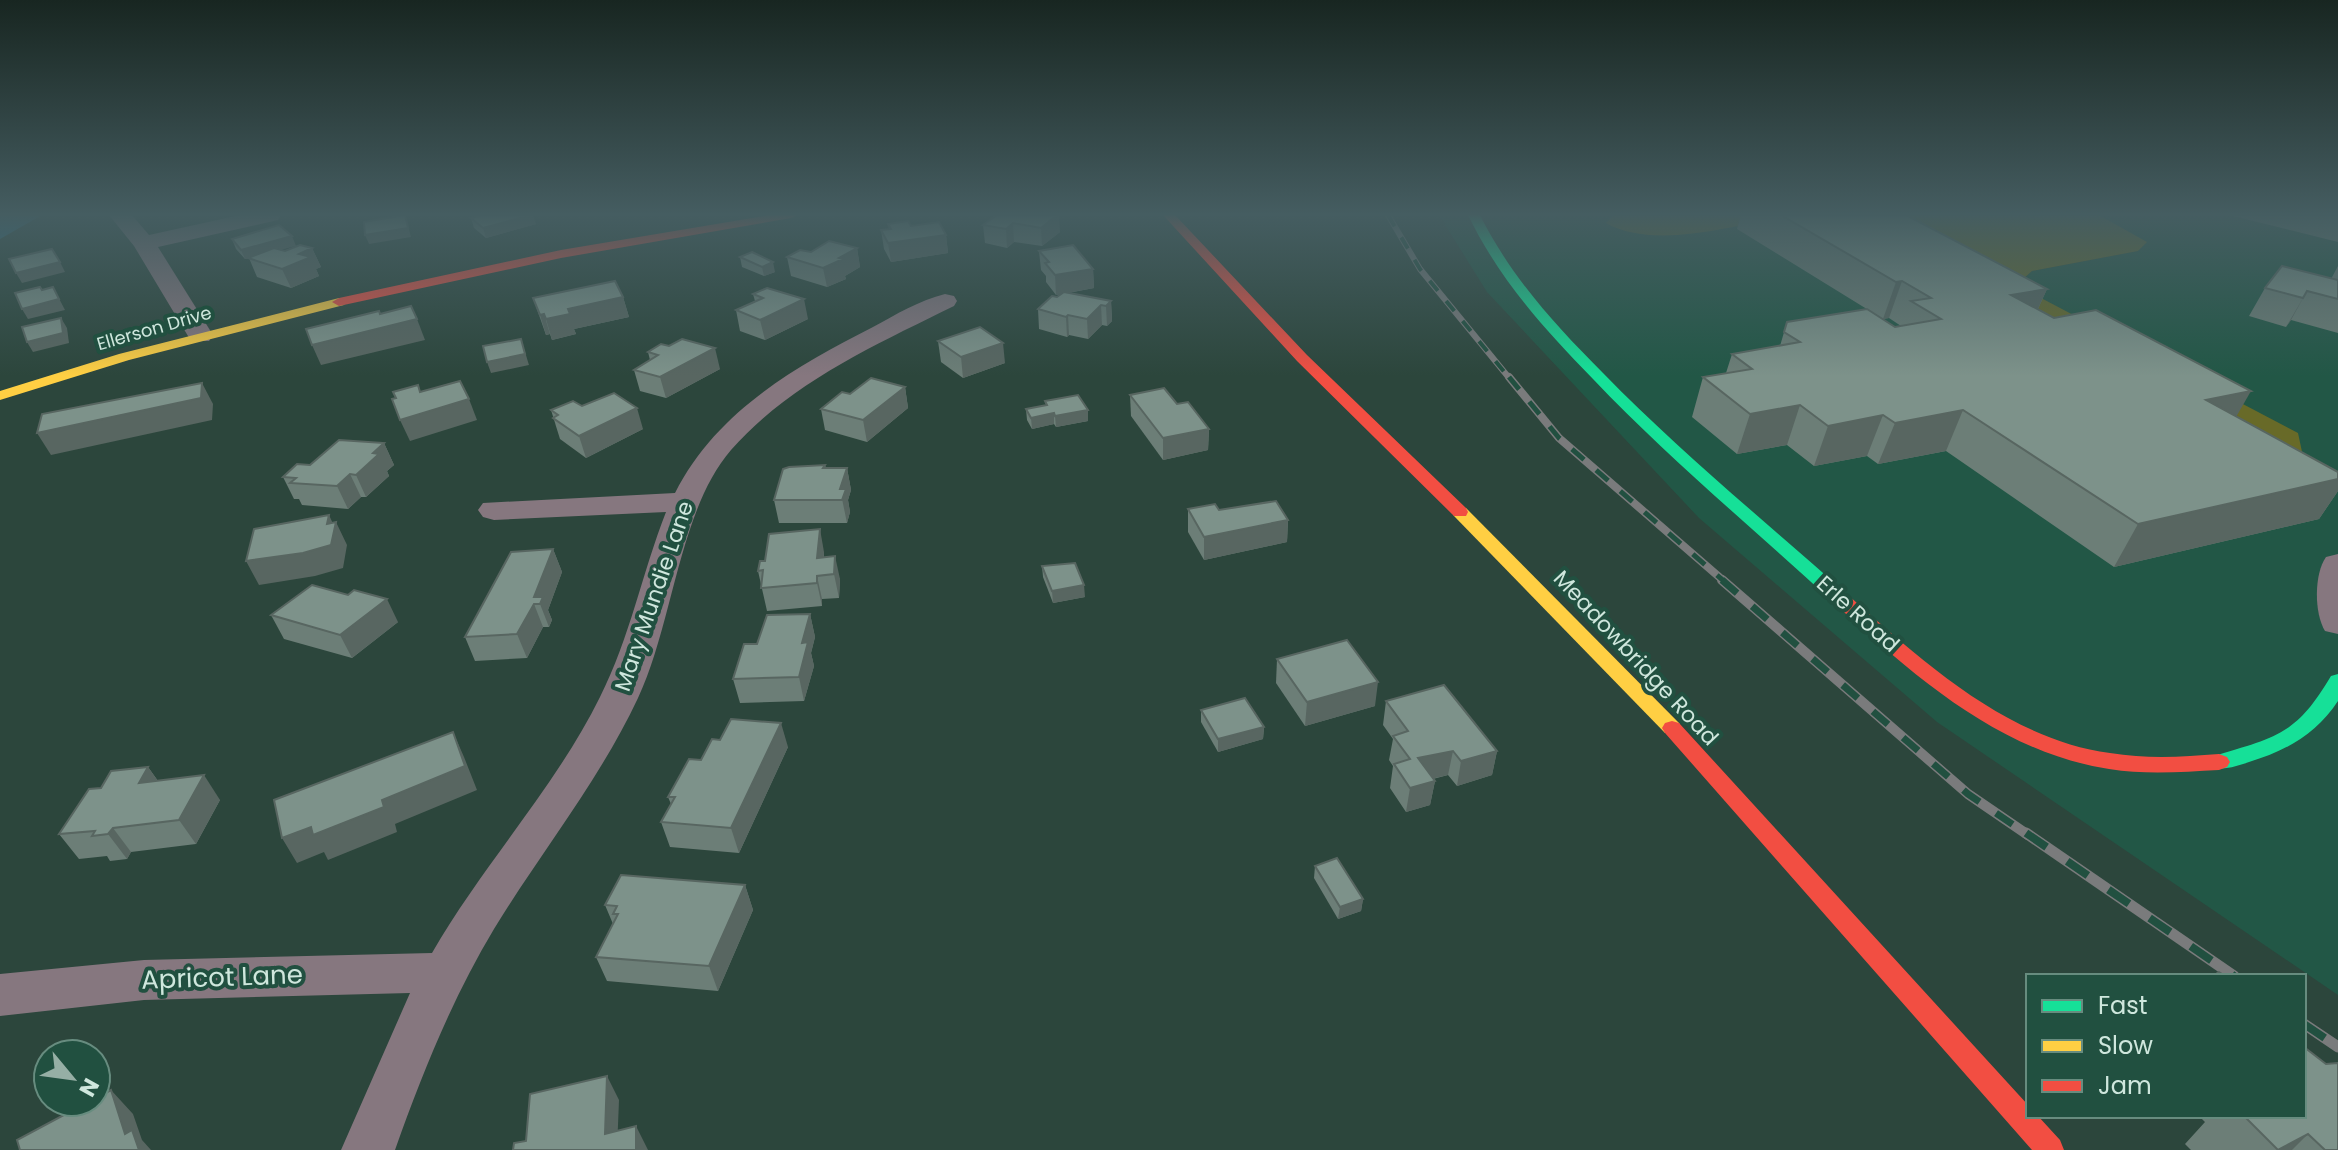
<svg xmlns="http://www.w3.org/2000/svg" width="2338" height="1150" font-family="Poppins,sans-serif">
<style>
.built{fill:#225746}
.green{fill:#686a28}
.water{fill:#2a728d}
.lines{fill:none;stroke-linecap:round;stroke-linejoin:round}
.street{fill:#86777f;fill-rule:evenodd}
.fast{fill:#16e098;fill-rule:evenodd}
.slow{fill:#ffcf43;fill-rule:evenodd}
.jam{fill:#f24e42;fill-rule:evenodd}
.rail-far3-casing{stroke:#7a7b7c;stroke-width:6}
.rail-far2-casing{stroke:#7a7b7c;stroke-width:8}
.rail-far1-casing{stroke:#7a7b7c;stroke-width:10}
.rail-casing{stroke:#7a7b7c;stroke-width:11}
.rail-far3{stroke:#215040;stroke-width:4;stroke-dasharray:13;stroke-linecap:butt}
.rail-far2{stroke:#215040;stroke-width:5;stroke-dasharray:16;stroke-linecap:butt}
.rail-far1{stroke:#215040;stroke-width:7;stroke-dasharray:20;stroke-linecap:butt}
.rail{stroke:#215040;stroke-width:8;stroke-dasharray:25;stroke-linecap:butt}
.wall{fill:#6c7e77}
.shaded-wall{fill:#586661}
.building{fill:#7d928a;stroke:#586661;stroke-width:2}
.labels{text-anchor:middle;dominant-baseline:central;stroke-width:8;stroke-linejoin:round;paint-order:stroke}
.far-street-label{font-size:18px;fill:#cfe7dd;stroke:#215040}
.street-label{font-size:22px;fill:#cfe7dd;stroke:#215040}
.near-street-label{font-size:26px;fill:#cfe7dd;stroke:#215040}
</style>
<rect width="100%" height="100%" fill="#2c463c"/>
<path class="built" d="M1439 215H1614L1607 223 1792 215 2026 290 2022 280 2032 271 2138 251 2146 243 2099 215H2338V995L1937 722 1699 518 1487 292Z"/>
<g class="green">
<path d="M1614 215H1792C1739 224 1655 251 1606 223Z"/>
<path d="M1847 215H2099L2147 242 2138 251 2032 271 2022 280 2026 290 2298 433 2304 461Z"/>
</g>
<path class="water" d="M0 215H42L0 239Z"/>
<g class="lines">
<g class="street">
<path d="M109 215H132L149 235 240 215H281L278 220 158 247 213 335 209 341H191L134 246Z"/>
<path d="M945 294 954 296 957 301 954 306C875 345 790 383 731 450 679 510 673 624 638 698 599 781 541 852 494 929 452 999 422 1074 395 1150H341L410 993 144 1000 0 1016V974L144 960 432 953C483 864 555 788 600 697 630 638 642 573 666 512L494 520 483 517 478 510 483 503 675 493C716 412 794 367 873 327 895 315 920 300 945 294Z"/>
<path d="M2338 554V634L2325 631C2314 613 2314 574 2326 557Z"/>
</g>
<g class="fast">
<path d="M1468 215H1480C1511 277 1555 325 1603 373 1680 452 1766 522 1848 595L1850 599 1848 603H1834C1754 529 1669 459 1593 379 1544 329 1499 279 1468 215Z"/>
<path d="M2338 674V701C2316 734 2286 751 2249 762 2237 766 2224 771 2211 767L2208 762 2211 757C2275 737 2295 737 2331 676Z"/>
</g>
<g class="slow">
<path d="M339 298 346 302 344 305 129 360 0 400V391L119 354Z"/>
<path d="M1460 507 1466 508 1679 723 1682 728 1679 733H1665L1454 516 1452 512 1454 508Z"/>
</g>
<g class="jam">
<path d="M770 215H797L791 218 561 258 339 306 332 302 339 298 561 250Z"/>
<path d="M1163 215H1175L1307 355 1466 508 1468 512 1466 516H1454L1297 361Z"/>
<path d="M1841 593 1848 595C1922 661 2007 739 2110 753 2147 759 2182 757 2219 754L2227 757 2230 762 2227 767 2219 770C2182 772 2146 775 2109 769 1999 752 1913 675 1834 603L1832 599 1834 595Z"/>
<path d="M1672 721 1679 723 2028 1105V1116H2038L2060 1140 2064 1150H2032L1665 733 1662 728 1665 723Z"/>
</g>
<g class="rail-far3-casing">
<path id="rail-far3" d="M1388 215 1420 269 1510 379"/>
</g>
<g class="rail-far2-casing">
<path id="rail-far2" d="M1509 377 1559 438 1725 582"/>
</g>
<g class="rail-far1-casing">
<path id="rail-far1" d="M1722 580 1968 794 2028 835"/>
</g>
<g class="rail-casing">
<g id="rail">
<path d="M2026 833 2234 976"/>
<path d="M2304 1024 2338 1047"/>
</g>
</g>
<use href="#rail-far3" class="rail-far3"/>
<use href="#rail-far2" class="rail-far2"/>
<use href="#rail-far1" class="rail-far1"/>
<use href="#rail" class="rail"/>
</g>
<g class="wall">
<path d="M997 215 1060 232 1042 246 1014 242 1007 248 985 243 983 225Z"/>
<path d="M1741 215H1906L2047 289 2038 309 2338 472V491L2319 519 2114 567 1946 451 1878 464 1867 456 1814 466 1787 445 1737 454 1692 417 1703 377 1726 373 1732 354 1780 346 1787 322 1895 327 1901 326 1889 318 1883 319 1737 229Z"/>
<path d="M2229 215H2338V242Z"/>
<path d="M471 218 536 224 486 238 474 228Z"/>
<path d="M888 224 911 226 946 235 948 253 891 262 884 249 881 230 889 229Z"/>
<path d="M232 239 285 251 312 248 321 267 316 269 319 276 291 288 257 277 249 258 245 259 236 249Z"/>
<path d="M857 248 860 267 845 276 846 279 827 287 791 276 787 257 811 252Z"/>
<path d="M1039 251 1093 269 1094 288 1068 293 1111 301 1112 321 1107 326 1102 325 1088 339 1069 335 1067 337 1039 329 1038 309 1061 294 1056 295 1046 282V276L1041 270Z"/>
<path d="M740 257 775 272 764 276 742 267Z"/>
<path d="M2338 266V333L2291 320 2286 327 2249 316 2265 288 2331 279Z"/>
<path d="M753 294 808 319 765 340 740 331 736 310 755 301Z"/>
<path d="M623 297 629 317 574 329 576 334 552 340 550 334 546 335 533 298Z"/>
<path d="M938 341 1005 363 963 378 941 362Z"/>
<path d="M648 352 720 369 666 398 640 391 634 370 650 360Z"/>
<path d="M905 387 908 408 867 442 825 430 821 409 850 394Z"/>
<path d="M1130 395 1177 404 1209 429 1208 450 1163 460 1131 416Z"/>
<path d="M1045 401 1088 421 1056 427 1054 424 1032 429 1027 420 1026 409 1046 405Z"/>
<path d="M582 406 643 429 586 458 560 439 551 410Z"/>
<path d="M384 443 394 465 387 471 389 476 366 497H361L348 509 302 505 299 499H294L283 477 310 465Z"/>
<path d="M825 465 826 468H847L851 490 848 500 850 512 847 523H779L774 500Z"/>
<path d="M1188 509 1288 520 1287 542 1204 560 1188 532Z"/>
<path d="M553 549 562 572 548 610 552 620 549 627H543L527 658 475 661 465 637Z"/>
<path d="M824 552V557L840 579 839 598 822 599V606L767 611 758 571Z"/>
<path d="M1042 566 1085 597 1053 603 1043 577Z"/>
<path d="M810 614 815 637 811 653 814 666 804 701 740 703 733 679 757 644Z"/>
<path d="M271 615 398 622 352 658 284 639Z"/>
<path d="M1277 659 1375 706 1305 726 1276 683Z"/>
<path d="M1386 701 1497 751 1492 775 1457 786 1448 775 1433 779 1435 781 1430 805 1406 812 1390 788 1393 766 1389 760 1393 739 1383 725Z"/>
<path d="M1201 710 1264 727 1263 739 1218 752 1201 722Z"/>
<path d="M720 740 788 747 739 853 670 847 661 822 671 804 668 797Z"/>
<path d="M148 767 158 781 220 800 196 844 131 852 127 859 110 861 107 856 79 859 59 834 101 788Z"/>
<path d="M1315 866 1363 899 1361 911 1338 919 1314 878Z"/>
<path d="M745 885 753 910 718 991 607 981 596 957 613 924 605 905Z"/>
<path d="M2199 1116H2304L2338 1150H2191L2185 1144 2205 1122Z"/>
</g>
<g class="shaded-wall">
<path d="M405 215 411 237 369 244 365 235Z"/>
<path d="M533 215 536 224 486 238 483 228Z"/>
<path d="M1057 215H1059L1060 232 1042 246 1041 228Z"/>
<path d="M1013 223 1014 242 1007 248 1006 229Z"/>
<path d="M946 235 948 253 891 262 888 243Z"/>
<path d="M292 236 296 246 245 259 241 250Z"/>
<path d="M312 248 321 267 316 269 319 276 291 288 282 269 299 254Z"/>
<path d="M857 248 860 267 845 276 846 279 827 287 823 268Z"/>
<path d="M60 262 65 272 22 283 16 273Z"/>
<path d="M773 262 775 272 764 276 762 267Z"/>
<path d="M1093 269 1094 288 1056 295 1055 275Z"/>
<path d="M1902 281 1889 318 1883 319 1896 282Z"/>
<path d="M53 287 65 310 28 319 22 309Z"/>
<path d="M2047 289 2030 326 2011 295Z"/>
<path d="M2307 291 2291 320 2286 327 2303 298Z"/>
<path d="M623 297 629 317 574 329 576 334 552 340 546 319 568 309Z"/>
<path d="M804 299 808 319 765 340 760 320Z"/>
<path d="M1111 301 1112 321 1107 326 1106 306Z"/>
<path d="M1101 305 1102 325 1088 339 1087 319Z"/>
<path d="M544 314 550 334 546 335 540 315Z"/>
<path d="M1068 315 1069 335 1067 337 1066 317Z"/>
<path d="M61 318 67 328 69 343 33 352 27 342Z"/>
<path d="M417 319 425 340 321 365 312 345Z"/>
<path d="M521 339 529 365 491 373 487 362Z"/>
<path d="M1003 343 1005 363 963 378 961 357Z"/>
<path d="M715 348 720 369 666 398 660 377Z"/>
<path d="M202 383 213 404 212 420 51 455 37 433Z"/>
<path d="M905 387 908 408 867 442 863 420Z"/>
<path d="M2251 391 2228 431 2206 400Z"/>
<path d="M469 399 477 420 410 441 400 420Z"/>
<path d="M1800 405 1787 445 1737 454 1750 414Z"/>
<path d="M637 408 643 429 586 458 579 436Z"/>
<path d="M1088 410V421L1056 427 1055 416Z"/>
<path d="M1963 410 1946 451 1878 464 1895 423Z"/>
<path d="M1054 413V424L1032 429 1031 418Z"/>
<path d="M1883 415 1867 456 1814 466 1828 426Z"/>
<path d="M1209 429 1208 450 1163 460V438Z"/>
<path d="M384 443 394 465 387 471 389 476 366 497 356 475 373 453Z"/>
<path d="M847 468 851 490 848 500 850 512 847 523 840 489Z"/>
<path d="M350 474 361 497 348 509 337 486Z"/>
<path d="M2338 479V491L2319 519 2114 567 2138 524Z"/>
<path d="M329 515 335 528 336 522 347 545 343 568 315 576 259 585 246 561 327 524Z"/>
<path d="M1288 520 1287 542 1204 560V537Z"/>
<path d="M820 529 824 552 823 575 817 558Z"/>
<path d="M553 549 562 572 548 610 552 620 549 627 540 604 534 597Z"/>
<path d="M835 556 840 579 839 598 834 574Z"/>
<path d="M817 576 822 599V606L817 583Z"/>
<path d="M1084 585 1085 597 1053 603 1052 591Z"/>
<path d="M387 599 398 622 352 658 340 635Z"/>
<path d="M534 604 543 627 527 658 517 634Z"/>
<path d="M810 614 815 637 811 653 814 666 804 701 799 677 802 643Z"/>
<path d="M1378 682 1375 706 1305 726 1307 702Z"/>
<path d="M781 723 788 747 739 853 731 828Z"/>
<path d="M1264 727 1263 739 1218 752V739Z"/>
<path d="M453 732 464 757 477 790 395 824 397 832 328 860 324 852 297 863 282 838Z"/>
<path d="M1453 751 1448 775 1414 783 1418 758Z"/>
<path d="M1497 751 1492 775 1457 786 1461 761Z"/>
<path d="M148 767 165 791 139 783Z"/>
<path d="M204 775 220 800 196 844 179 820Z"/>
<path d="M1435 781 1430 805 1406 812 1410 788Z"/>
<path d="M113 828 131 852 127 859 108 834Z"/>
<path d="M745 885 753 910 718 991 709 966Z"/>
<path d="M1363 899 1361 911 1338 919 1340 907Z"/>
<path d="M607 1076 619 1100 617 1150 605 1134Z"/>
<path d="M111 1090 133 1114 142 1140 151 1150H139L125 1134Z"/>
<path d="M636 1126 648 1150H636Z"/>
<path d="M2308 1134 2292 1150H2278Z"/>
</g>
<g class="building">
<path d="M405 215 408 228 365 235 364 222Z"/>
<path d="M485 215H531L483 228 471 218Z"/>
<path d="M997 215H1057L1041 228 1013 223 1006 229 983 225Z"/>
<path d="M1781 215H1906L2047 289 2011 295 2054 318 2096 310 2251 391 2206 400 2338 472V479L2138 524 1963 410 1895 423 1883 415 1828 426 1800 405 1750 414 1703 377 1752 369 1732 354 1800 342 1784 332 1787 322 1867 309 1895 327 1941 319 1911 301 1931 298 1902 281 1896 282Z"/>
<path d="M908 221 911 226 939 222 946 235 888 243 881 230 891 229 888 224Z"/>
<path d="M279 225 292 236 241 250 232 239Z"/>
<path d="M829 241 857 248 839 258 843 259 823 268 787 257 800 250 811 252Z"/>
<path d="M300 245 312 248 299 254 311 257 282 269 248 258 274 248 285 251Z"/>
<path d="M1073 245 1093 269 1055 275 1045 263 1049 262 1039 251Z"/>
<path d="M52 249 60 262 16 273 9 259Z"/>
<path d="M752 252 773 262 762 267 740 257Z"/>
<path d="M2282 266 2338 280V299L2307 291 2303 298 2265 288Z"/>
<path d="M615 281 623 297 568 309 570 314 546 319 544 314 540 315 533 298Z"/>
<path d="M40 287 42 290 53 287 59 299 22 309 15 293Z"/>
<path d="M767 288 804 299 760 320 736 310 763 298 753 294Z"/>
<path d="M1064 292 1111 301 1106 306 1101 305 1087 319 1068 315 1066 317 1038 309 1052 296 1057 297Z"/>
<path d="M411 306 417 319 312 345 306 329 379 311 380 314Z"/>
<path d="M61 318 63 333 27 342 22 327Z"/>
<path d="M980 327 1003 343 961 357 938 341Z"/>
<path d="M521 339 525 354 487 362 483 346Z"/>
<path d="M682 339 715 348 660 377 634 370 658 355 648 352 661 344 669 346Z"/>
<path d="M871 378 905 387 863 420 821 409 842 392 850 394Z"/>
<path d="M460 381 469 399 400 420 392 399 396 398 393 392 418 385 420 392Z"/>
<path d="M202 383 201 398 37 433 42 414Z"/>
<path d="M1164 388 1177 404 1188 402 1209 429 1163 438 1130 395Z"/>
<path d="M614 393 637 408 579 436 553 418 558 415 551 410 573 401 582 406Z"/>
<path d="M1078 395 1088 410 1055 416 1054 413 1031 418 1026 409 1047 405 1045 401Z"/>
<path d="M339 440 384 443 373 453 379 454 356 475 350 474 337 486 290 483 296 478 283 477 297 464 310 465Z"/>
<path d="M825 465 823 468H847L840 489H846L842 500H774L783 469 789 467Z"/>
<path d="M1276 501 1288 520 1204 537 1188 509 1215 504 1219 510Z"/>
<path d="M329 515 327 524 336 522 331 545 303 553 246 561 254 529Z"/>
<path d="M820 529 817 558 835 556 834 574 817 576V583L761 588 763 570 758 571 760 561H765L769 534Z"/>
<path d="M553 549 534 597H543L540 604H534L517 634 465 637 511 552Z"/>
<path d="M1075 563 1084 585 1052 591 1042 566Z"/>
<path d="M312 585 348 595 354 590 387 599 340 635 271 615Z"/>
<path d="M810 614 802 643 808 642 799 677 733 679 744 644H757L767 615Z"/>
<path d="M1347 640 1378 682 1307 702 1277 659Z"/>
<path d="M1444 685 1497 751 1461 761 1453 751 1418 758 1435 781 1410 788 1394 764 1410 759 1393 736 1408 731 1386 701Z"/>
<path d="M1245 698 1264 727 1218 739 1201 710Z"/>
<path d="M731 719 781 723 731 828 661 822 675 797H668L689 759 701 760 712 739 720 740Z"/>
<path d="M453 732 465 766 382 800 384 807 313 835 311 827 282 838 274 800Z"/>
<path d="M148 767 139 783 204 775 179 820 113 828 108 834 92 836 95 831 59 834 89 789 101 788 111 771Z"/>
<path d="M1337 858 1363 899 1340 907 1315 866Z"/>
<path d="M621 875 745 885 709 966 596 957 618 914H613L617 906 605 905Z"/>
<path d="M2219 972 2225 976H2213Z"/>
<path d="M2304 1047 2326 1064 2338 1063V1150H2325L2308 1134 2278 1150 2244 1116H2304Z"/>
<path d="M607 1076 605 1134 636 1126V1150H513L514 1143 526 1141 530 1094Z"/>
<path d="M111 1090 125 1134 132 1130 139 1150H20L17 1140 88 1102H96V1098Z"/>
</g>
<linearGradient id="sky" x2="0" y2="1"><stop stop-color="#182621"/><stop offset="0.57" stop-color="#455d61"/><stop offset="1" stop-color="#455d61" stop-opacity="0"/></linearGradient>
<rect width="2338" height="376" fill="url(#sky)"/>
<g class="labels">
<g class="far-street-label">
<text transform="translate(154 328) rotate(-16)">Ellerson Drive</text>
</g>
<g class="street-label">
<text transform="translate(654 596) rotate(-71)">Mary Mundie Lane</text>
<text transform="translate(1858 614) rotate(42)">Erle Road</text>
<text transform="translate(1636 658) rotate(47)">Meadowbridge Road</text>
</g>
<g class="near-street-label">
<text transform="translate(222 977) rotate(-2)">Apricot Lane</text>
</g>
</g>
<rect x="2026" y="974" width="280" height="144" fill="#215040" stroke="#678c7f" stroke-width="2"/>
<rect x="2042" y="1000" width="40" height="12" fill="#16e098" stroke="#678c7f" stroke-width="2"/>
<text x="2098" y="1014" font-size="24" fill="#cfe7dd">Fast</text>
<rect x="2042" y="1040" width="40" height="12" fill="#ffcf43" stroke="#678c7f" stroke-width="2"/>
<text x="2098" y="1054" font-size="24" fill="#cfe7dd">Slow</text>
<rect x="2042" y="1080" width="40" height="12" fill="#f24e42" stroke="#678c7f" stroke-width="2"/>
<text x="2098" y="1094" font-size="24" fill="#cfe7dd">Jam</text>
<g transform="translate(72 1078) rotate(119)"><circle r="38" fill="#215040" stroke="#678c7f" stroke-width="2"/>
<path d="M0-6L14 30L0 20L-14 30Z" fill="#96afa5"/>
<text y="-12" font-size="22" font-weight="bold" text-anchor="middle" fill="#cfe7dd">N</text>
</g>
</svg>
